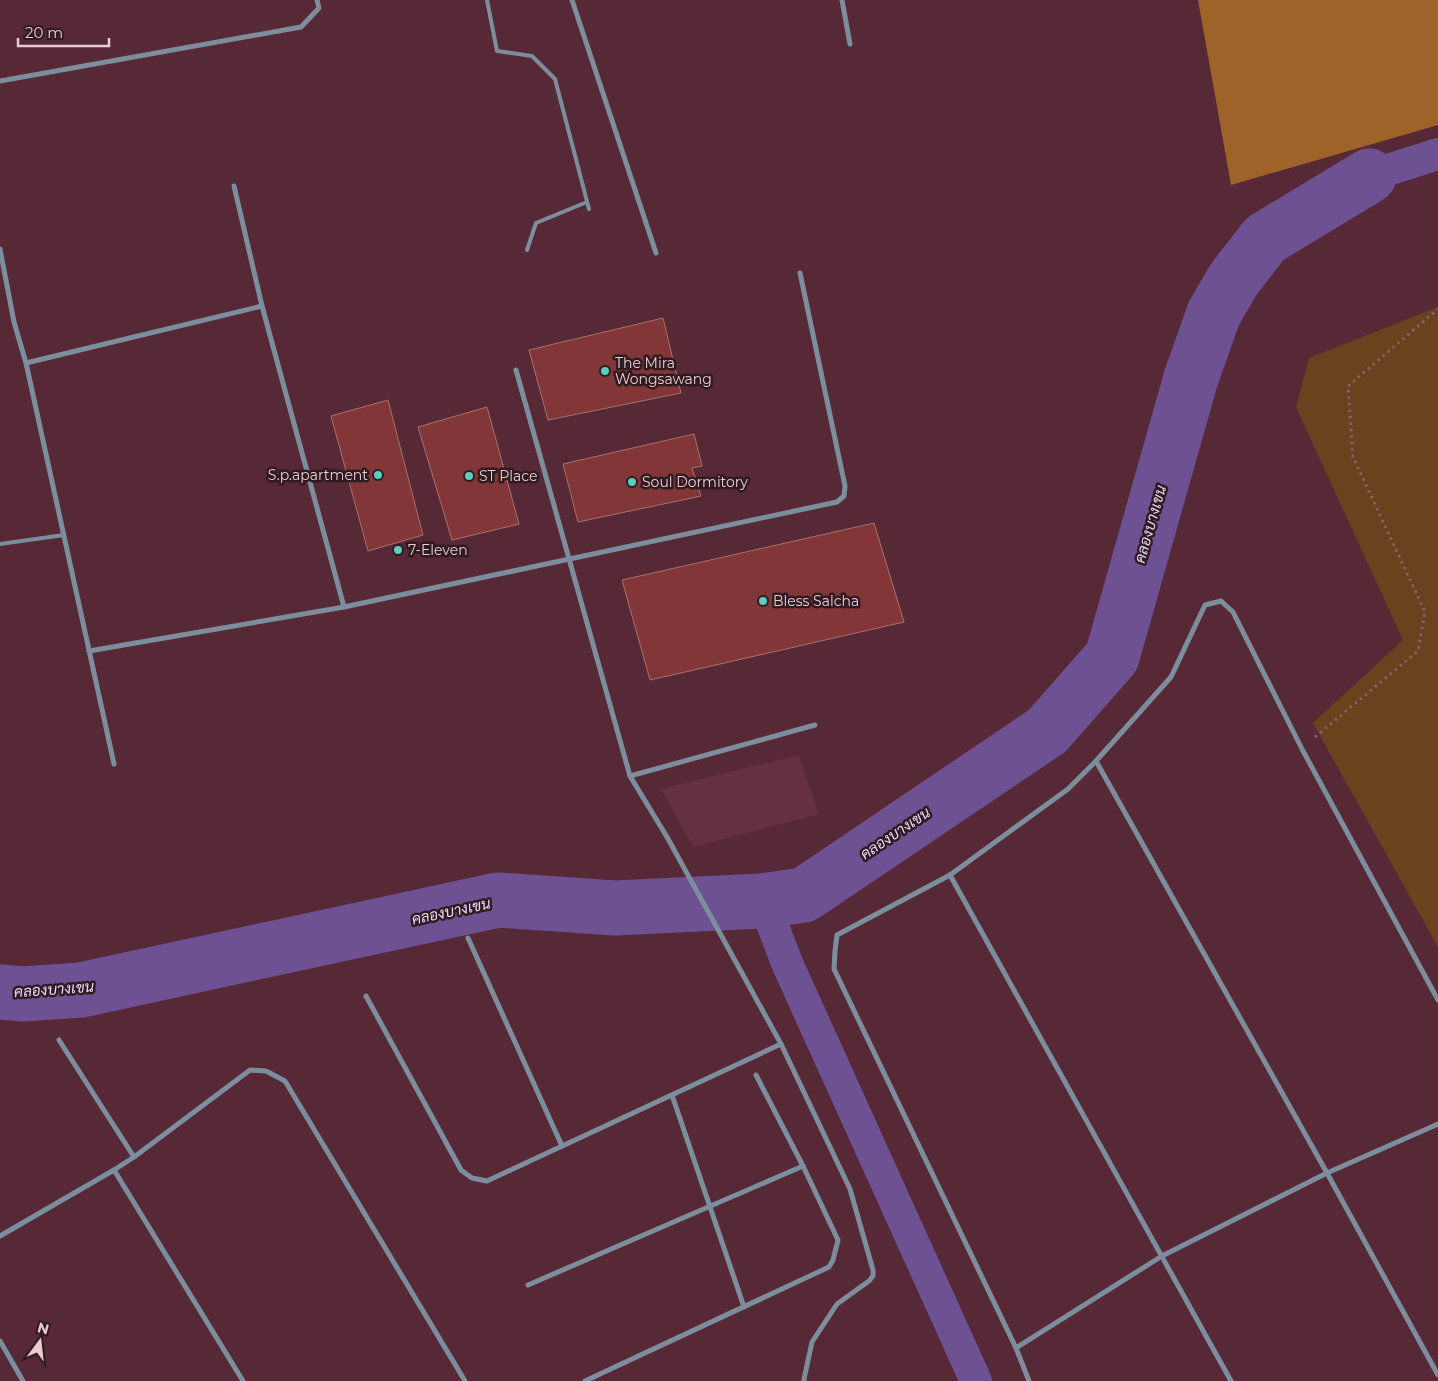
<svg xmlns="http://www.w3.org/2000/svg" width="1438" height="1381" font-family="Montserrat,Sarabun,sans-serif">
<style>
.built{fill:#653040}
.green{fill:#6a431e}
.forest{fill:#9d6328}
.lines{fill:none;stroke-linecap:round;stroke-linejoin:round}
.canal{stroke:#6d5193;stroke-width:32}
.river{stroke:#6d5193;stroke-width:55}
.building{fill:#823637;stroke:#a87370}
.path{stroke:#88606b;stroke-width:3;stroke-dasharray:2.5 4;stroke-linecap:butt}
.service{stroke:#7c8e9d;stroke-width:4}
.minor{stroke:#7c8e9d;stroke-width:5}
.poi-dot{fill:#5acebd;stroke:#2f1a20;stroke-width:2}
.labels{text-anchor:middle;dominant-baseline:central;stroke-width:5;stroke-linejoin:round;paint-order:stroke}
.poi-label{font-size:14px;fill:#e9cbd2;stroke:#2f1a20;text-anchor:start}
.water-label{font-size:15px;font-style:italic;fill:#e5d7fd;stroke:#2f1a20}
</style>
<rect width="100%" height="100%" fill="#572937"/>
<path class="built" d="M799 755 819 814 693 847 661 789Z"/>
<path class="green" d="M1438 307V947L1313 723 1403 640 1296 407 1309 358Z"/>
<path class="forest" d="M1198 0H1438V125L1231 185Z"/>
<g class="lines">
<g class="canal">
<path d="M1369 176 1438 154"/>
<path d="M763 900 787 963 976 1381"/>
</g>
<path class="river" d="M0 992 23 994 81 990 498 900 615 908 761 901 804 895 1047 731 1112 657 1191 378 1214 313 1234 279 1265 239 1369 176"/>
</g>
<g class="building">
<path d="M663 318 681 393 548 420 529 350Z"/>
<path d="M388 400 423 535 368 551 331 416Z"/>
<path d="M487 407 519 524 452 540 418 427Z"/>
<path d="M694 434 702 466 692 468 701 496 578 522 563 464Z"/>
<path d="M874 523 904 622 650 680 622 580Z"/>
</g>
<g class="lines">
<path class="path" d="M1315 737 1418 651 1425 612 1353 457 1348 386 1438 309"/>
<g class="service">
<path d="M487 0 497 51 532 56 555 79 589 209"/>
<path d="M527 250 536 223 587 202"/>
<path d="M0 544 64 535"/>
</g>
<g class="minor">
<path d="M572 0 656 253"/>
<path d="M842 0 850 44"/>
<path d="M0 81 301 27 319 8 317 0"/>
<path d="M234 186 262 306 344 607"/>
<path d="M0 249 14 322 26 363 114 764"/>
<path d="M26 363 262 306"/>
<path d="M516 370 630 776 667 837 781 1044 850 1189 873 1270V1276L869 1281 837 1304 812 1342 804 1379V1381"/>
<path d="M89 651 344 607 837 502 844 496 845 486 800 273"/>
<path d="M1096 761 1327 1173 1438 1375"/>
<path d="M630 776 815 725"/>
<path d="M950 875 1231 1381"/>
<path d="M468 938 562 1146"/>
<path d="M366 996 461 1170 472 1178 487 1181 781 1044"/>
<path d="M59 1040 134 1157"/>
<path d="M672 1095 744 1307"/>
<path d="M114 1170 243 1381"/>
<path d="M0 1236 114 1170 134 1157 250 1070 266 1071 285 1081 465 1381"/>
<path d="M528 1285 803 1166"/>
<path d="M0 1341 23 1381"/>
<path d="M1016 1348 1162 1256 1327 1173 1438 1124"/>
<path d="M585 1381 829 1267 833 1260 838 1240 803 1166 756 1075"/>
<path d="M1029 1381 1016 1348 834 969 835 951 837 935 950 875 1068 789 1096 761 1171 677 1205 605 1221 601 1233 612 1302 749 1438 1000"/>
</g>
</g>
<g class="poi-dot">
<circle cx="605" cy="371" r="5"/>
<circle cx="378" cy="475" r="5"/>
<circle cx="469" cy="476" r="5"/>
<circle cx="632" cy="482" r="5"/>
<circle cx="398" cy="550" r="5"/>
<circle cx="763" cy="601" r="5"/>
</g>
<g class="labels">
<g class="poi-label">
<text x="615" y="363">The Mira<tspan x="615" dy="16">Wongsawang</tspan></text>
<text x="368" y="475" text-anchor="end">S.p.apartment</text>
<text x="479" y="476">ST Place</text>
<text x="642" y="482">Soul Dormitory</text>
<text x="408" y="550">7-Eleven</text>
<text x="773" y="601">Bless Salcha</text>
</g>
<g class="water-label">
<text transform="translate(1150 524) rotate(-74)">คลองบางเขน</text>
<text transform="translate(895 833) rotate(-34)">คลองบางเขน</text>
<text transform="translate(451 911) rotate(-12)">คลองบางเขน</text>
<text transform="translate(54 989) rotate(-4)">คลองบางเขน</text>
</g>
</g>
<g transform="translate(40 1341) rotate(15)" stroke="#2f1a20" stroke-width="4" paint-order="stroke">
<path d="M0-4L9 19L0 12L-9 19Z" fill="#e9cbd2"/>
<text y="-8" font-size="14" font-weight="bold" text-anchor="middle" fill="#e9cbd2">N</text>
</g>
<path d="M18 38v8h91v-8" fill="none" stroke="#e9cbd2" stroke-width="2.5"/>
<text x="25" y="38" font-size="15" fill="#e9cbd2" stroke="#2f1a20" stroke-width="4" paint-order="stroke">20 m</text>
</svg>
